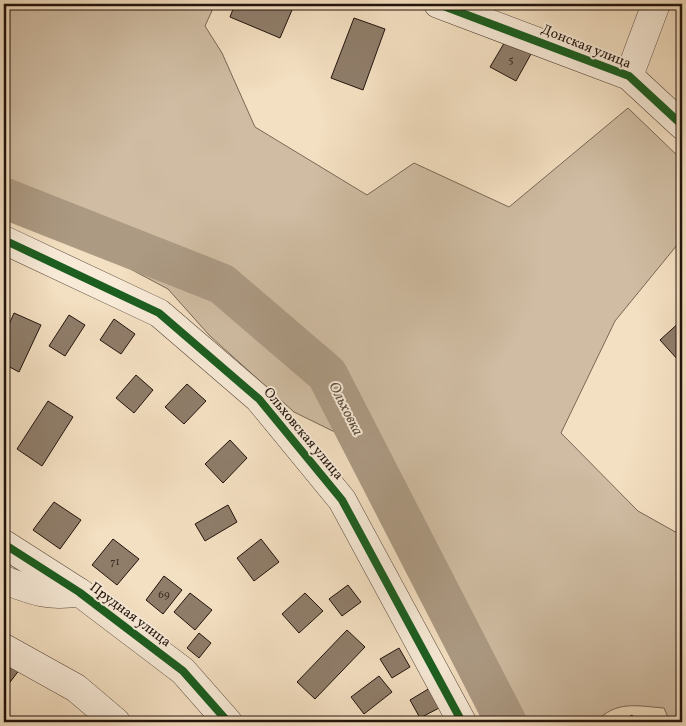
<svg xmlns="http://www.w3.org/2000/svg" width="686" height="726" font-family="Vollkorn,serif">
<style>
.green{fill:#cfbca2;stroke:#786857}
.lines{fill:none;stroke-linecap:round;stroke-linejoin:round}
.river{stroke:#ac9a83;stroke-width:41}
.building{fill:#8f7d6a;stroke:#22130c}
.street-casing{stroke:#564639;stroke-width:29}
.street{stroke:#f7ead7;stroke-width:28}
.cycleway-casing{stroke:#f7ead7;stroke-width:11}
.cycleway{stroke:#1b5e20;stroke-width:8}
.labels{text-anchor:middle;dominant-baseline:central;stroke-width:4;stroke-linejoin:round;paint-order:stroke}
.number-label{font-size:11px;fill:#3d2e24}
.street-label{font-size:14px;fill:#22130c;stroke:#f7ead7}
.water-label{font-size:15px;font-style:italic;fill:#605042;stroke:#f7ead7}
</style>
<rect width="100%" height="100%" fill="#f3dfc1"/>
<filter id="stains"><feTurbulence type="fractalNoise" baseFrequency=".004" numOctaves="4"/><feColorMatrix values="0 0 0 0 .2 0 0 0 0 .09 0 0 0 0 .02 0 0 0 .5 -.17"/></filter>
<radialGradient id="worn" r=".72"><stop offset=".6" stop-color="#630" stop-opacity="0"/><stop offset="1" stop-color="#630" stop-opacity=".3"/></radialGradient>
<path class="green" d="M4 4H215L205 26 222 53 255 127 367 195 414 163 509 207 628 108 682 160V239L615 321 561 433 638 511 679 534 682 551V722H670L664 708C637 706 616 700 596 722H489L441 637 379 518 347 438 294 412 209 335 168 289 102 254 90 222 4 188Z"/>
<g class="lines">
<path class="river" d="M4 198 222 284 327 374 506 722"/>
</g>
<g class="building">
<path d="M235 4H278L292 10 280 38 230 17Z"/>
<path d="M354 18 385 29 363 90 331 78Z"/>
<path d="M506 40 531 54 516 81 490 67Z"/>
<path d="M14 313 41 325 19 372 4 364V336Z"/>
<path d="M69 315 85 325 65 356 49 346Z"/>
<path d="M114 319 135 334 121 354 100 340Z"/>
<path d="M682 320V358L679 361 660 340Z"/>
<path d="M136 375 153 390 134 413 116 398Z"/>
<path d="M187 384 206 401 184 424 165 407Z"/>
<path d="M48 401 73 417 42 466 17 449Z"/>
<path d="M230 440 247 458 223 483 205 464Z"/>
<path d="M54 502 81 520 60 549 33 530Z"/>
<path d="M228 505 237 522 205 541 195 524Z"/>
<path d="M113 539 139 559 117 585 92 565Z"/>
<path d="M261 539 279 562 254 581 237 558Z"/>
<path d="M164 576 182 590 163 614 146 600Z"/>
<path d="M348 585 361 602 342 616 329 599Z"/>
<path d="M190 593 212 610 195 630 174 612Z"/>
<path d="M305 593 323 611 299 633 282 614Z"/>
<path d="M347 630 365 647 315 699 297 682Z"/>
<path d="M199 633 211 643 199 658 187 648Z"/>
<path d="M399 648 410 667 392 678 380 659Z"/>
<path d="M4 656 20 669 4 690Z"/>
<path d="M379 676 392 692 364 714 351 697Z"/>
<path d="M430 688 441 707 420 718 410 700Z"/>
<path d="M632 715 636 722H621Z"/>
</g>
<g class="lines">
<g class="street-casing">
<g id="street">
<path d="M438 4 629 76 682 125"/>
<path d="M629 76 656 4"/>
<path d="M4 240 159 313 259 399 342 500 462 722"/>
<path d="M4 544 79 592 183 671 228 722"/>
<path d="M4 580C31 590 49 598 79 592"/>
<path d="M4 648 76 688 116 722"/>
</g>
</g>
<use href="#street" class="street"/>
<g class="cycleway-casing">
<g id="cycleway">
<path d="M438 4 629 76 682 125"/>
<path d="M4 240 159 313 259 399 342 500 462 722"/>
<path d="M4 544 79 592 183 671 228 722"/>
</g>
</g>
<use href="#cycleway" class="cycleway"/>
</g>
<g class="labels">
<g class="number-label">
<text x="511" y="60">5</text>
<text x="115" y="562">71</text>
<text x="164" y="595">69</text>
</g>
<g class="street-label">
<text transform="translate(586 47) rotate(22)">Донская улица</text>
<text transform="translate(303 434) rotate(50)">Ольховская улица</text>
<text transform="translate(130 615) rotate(37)">Прудная улица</text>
</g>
<g class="water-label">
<text transform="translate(345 409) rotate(63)">Ольховка</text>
</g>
</g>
<rect width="686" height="726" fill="none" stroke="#f3dfc1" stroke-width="20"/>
<rect x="5" y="5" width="676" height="716" fill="none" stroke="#22130c" stroke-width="2.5"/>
<rect x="10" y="10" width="666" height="706" fill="none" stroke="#22130c"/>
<rect width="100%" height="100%" filter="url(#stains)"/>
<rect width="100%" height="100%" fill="url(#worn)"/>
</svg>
